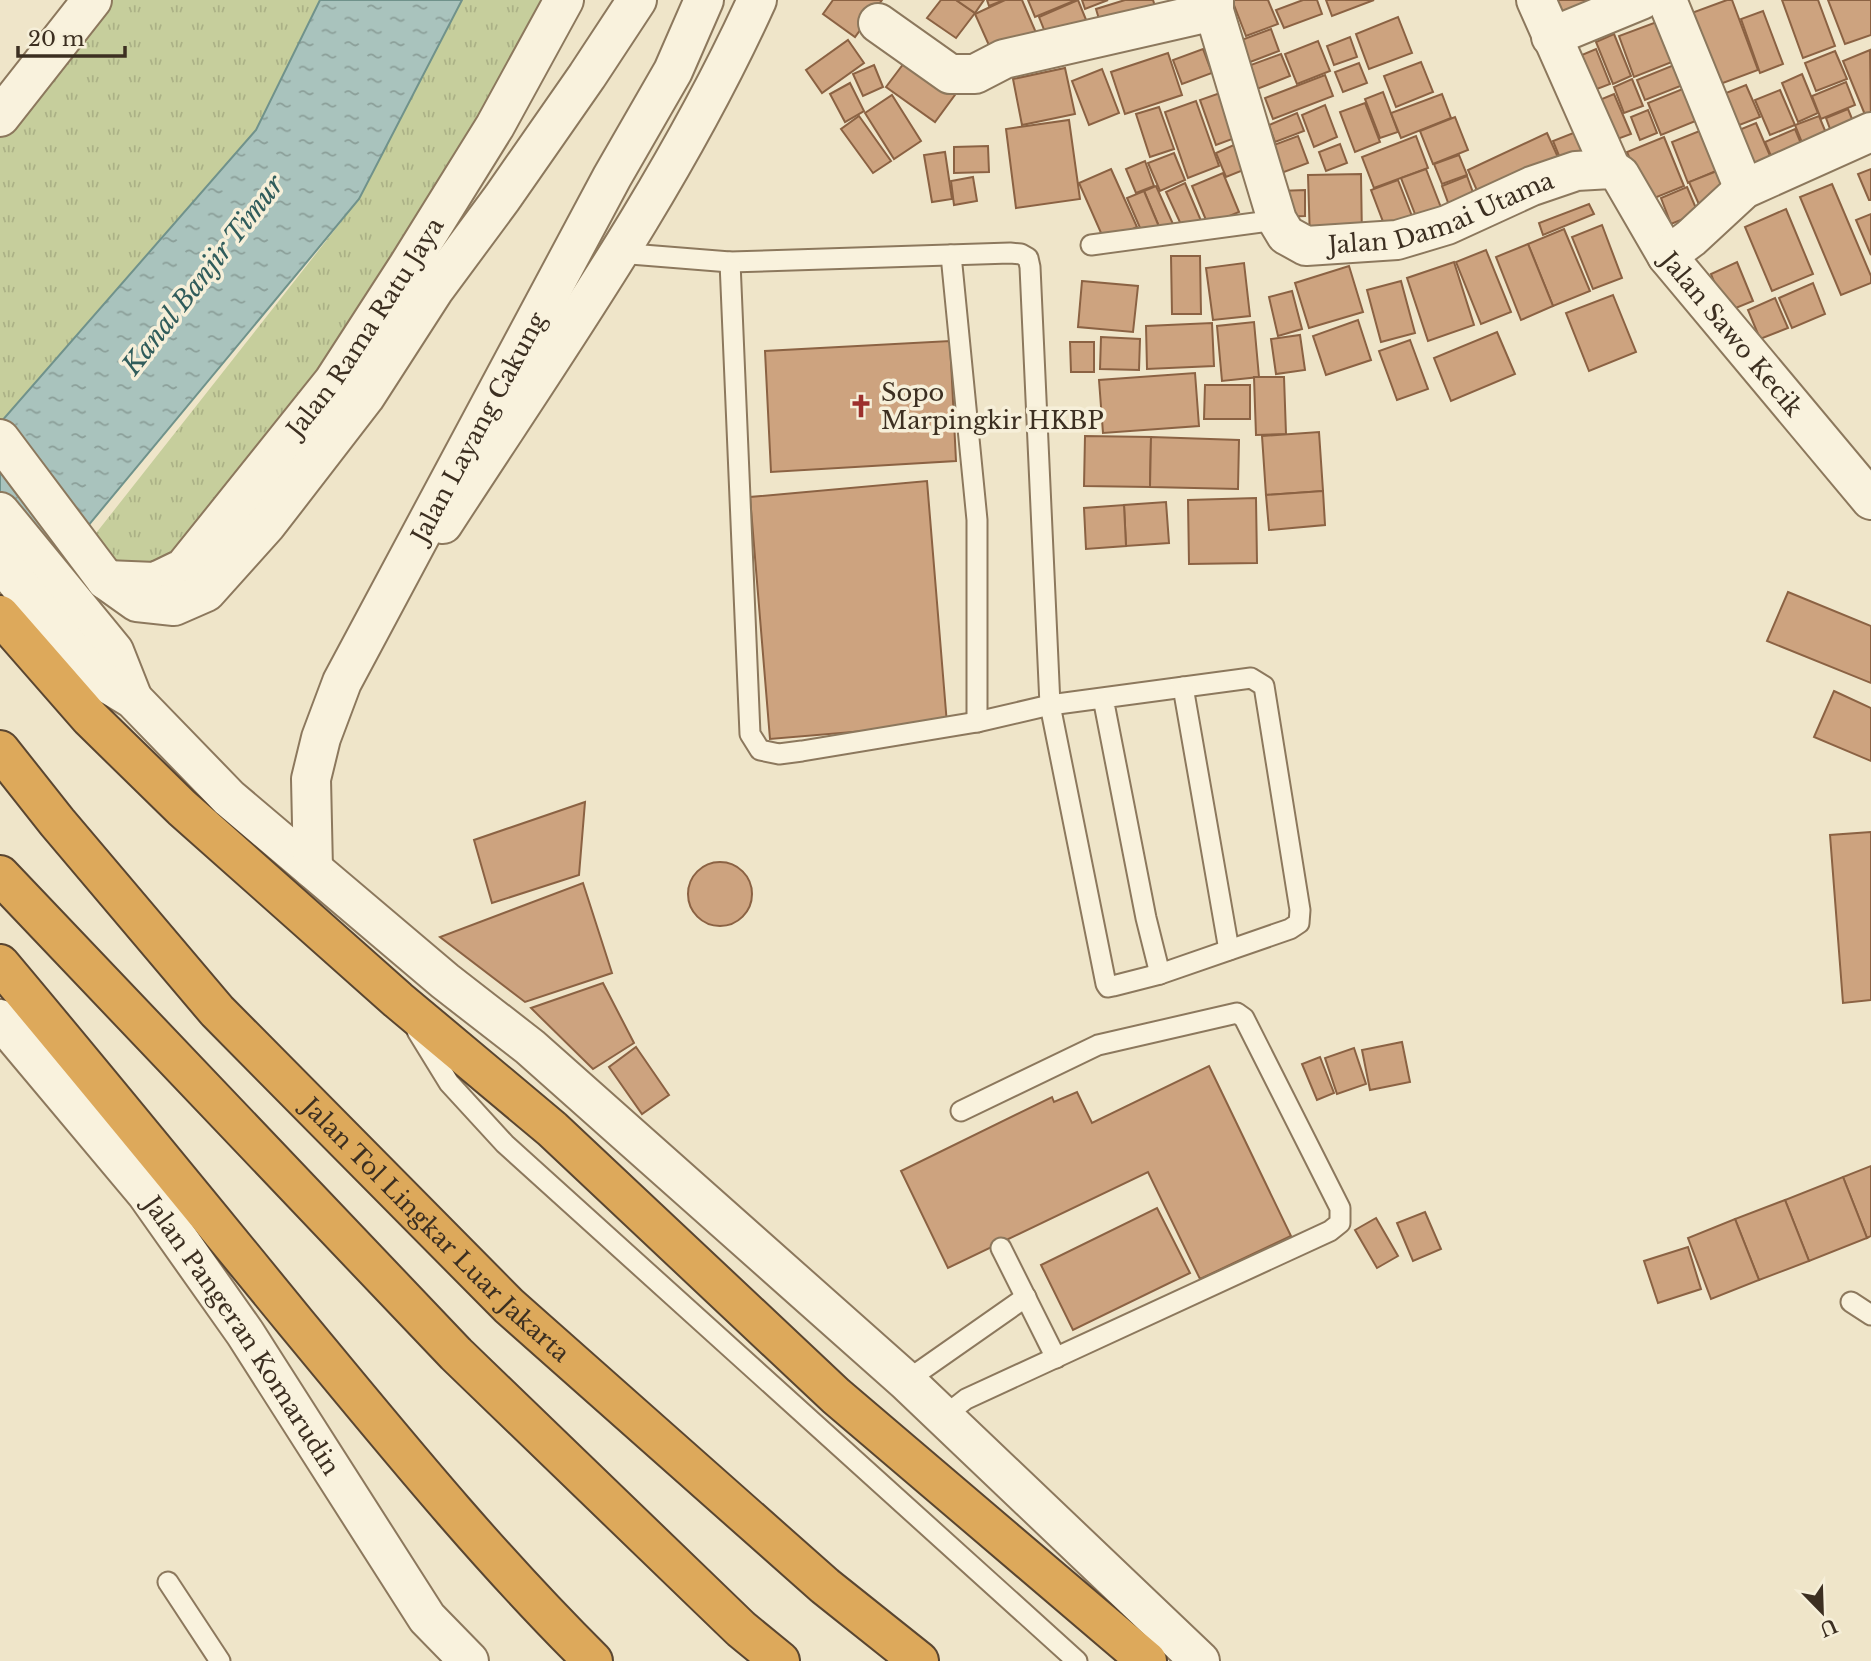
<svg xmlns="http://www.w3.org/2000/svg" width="1871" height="1661" font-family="'Libre Baskerville',serif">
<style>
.grass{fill:url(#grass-tufts)}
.water{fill:url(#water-ripples);stroke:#70928b;stroke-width:2}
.building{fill:#cda37f;stroke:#8b6243;stroke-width:2}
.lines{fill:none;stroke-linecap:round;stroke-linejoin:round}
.service-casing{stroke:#8c785d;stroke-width:23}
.minor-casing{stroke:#8c785d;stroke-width:42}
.tertiary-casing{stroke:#8c785d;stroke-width:42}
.motorway-casing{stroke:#5a4631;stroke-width:42}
.service{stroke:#f9f2dd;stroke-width:19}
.minor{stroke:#f9f2dd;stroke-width:38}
.tertiary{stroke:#f9f2dd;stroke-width:38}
.motorway{stroke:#dda95b;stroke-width:38}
.labels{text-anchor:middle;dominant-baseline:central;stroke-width:7;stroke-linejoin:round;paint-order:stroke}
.street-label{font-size:24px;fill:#3c2f21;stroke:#f6efd9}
.poi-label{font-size:24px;fill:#3c2f21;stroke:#f6efd9;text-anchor:start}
.water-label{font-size:26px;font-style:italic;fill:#305c5b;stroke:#f6efd9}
</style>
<defs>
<pattern id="grass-tufts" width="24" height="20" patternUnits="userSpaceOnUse" patternTransform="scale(1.75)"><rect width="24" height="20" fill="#c6ce9c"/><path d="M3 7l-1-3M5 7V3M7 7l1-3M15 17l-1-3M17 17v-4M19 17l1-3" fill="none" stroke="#abb186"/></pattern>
<pattern id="water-ripples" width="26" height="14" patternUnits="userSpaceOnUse" patternTransform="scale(1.75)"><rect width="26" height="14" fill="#a9c3bd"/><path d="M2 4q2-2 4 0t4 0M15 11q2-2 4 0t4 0" fill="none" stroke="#8b9f99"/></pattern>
</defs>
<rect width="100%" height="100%" fill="#efe5c9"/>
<g class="grass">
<path d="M92 0H320L256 130 0 423V117Z"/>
<path d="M462 0H563L440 215 155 582 82 551 359 199Z"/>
</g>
<path class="water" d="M320 0H462L359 199 0 632V423L256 130Z"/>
<g class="building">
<path d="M833 0H882L855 37 823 14Z"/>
<path d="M941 0H956L975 13 956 38 927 18Z"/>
<path d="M956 0H984L975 13Z"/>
<path d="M987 0H1004L989 6Z"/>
<path d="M1005 0H1022L1040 42 996 61 975 14Z"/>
<path d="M1028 0H1076L1035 17Z"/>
<path d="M1078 0 1091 32 1051 47 1039 17Z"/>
<path d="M1082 0H1108L1085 9Z"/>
<path d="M1125 0H1153L1159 19 1104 36 1096 9Z"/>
<path d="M1232 0H1268L1278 24 1246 36Z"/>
<path d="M1303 0H1317L1322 14 1284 28 1276 10Z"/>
<path d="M1326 0H1374L1332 16Z"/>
<path d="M1547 0H1617L1558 27Z"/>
<path d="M1727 0H1732L1758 70 1704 90 1678 18Z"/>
<path d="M1782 0H1818L1835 46 1803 58Z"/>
<path d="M1828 0H1871V35L1845 44Z"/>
<path d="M1763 11 1783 64 1760 73 1741 19Z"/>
<path d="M1398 17 1412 53 1369 69 1356 34Z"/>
<path d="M1662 20 1677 60 1634 77 1619 36Z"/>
<path d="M1271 29 1279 51 1245 64 1236 42Z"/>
<path d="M1614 34 1631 76 1613 84 1596 42Z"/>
<path d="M1350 37 1357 57 1334 65 1327 46Z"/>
<path d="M848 40 864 63 822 93 806 70Z"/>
<path d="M1318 41 1330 71 1297 84 1285 54Z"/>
<path d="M1203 49 1212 73 1182 84 1173 60Z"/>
<path d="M1596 49 1610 84 1584 94 1570 60Z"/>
<path d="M1870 50 1871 127H1870L1843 61Z"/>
<path d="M1835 51 1847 79 1816 91 1805 63Z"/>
<path d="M1168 53 1182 95 1125 114 1111 72Z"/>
<path d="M1281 54 1290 76 1257 89 1248 66Z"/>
<path d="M910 55 960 88 935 122 886 87Z"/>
<path d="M1421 62 1433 92 1396 107 1384 76Z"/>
<path d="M1359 63 1367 83 1343 92 1335 72Z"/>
<path d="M1679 63 1688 83 1645 100 1637 80Z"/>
<path d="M874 65 883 87 863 96 853 74Z"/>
<path d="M1065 68 1075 114 1022 125 1013 79Z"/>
<path d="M1102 69 1119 113 1089 125 1072 81Z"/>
<path d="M1802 74 1818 113 1798 122 1782 83Z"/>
<path d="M1325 75 1333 96 1273 119 1265 98Z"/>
<path d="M1632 79 1643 106 1624 113 1614 87Z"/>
<path d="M1846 82 1855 105 1821 119 1812 96Z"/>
<path d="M850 83 864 111 845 122 830 94Z"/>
<path d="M1746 85 1760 117 1724 131 1711 99Z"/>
<path d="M1690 86 1703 118 1661 135 1648 103Z"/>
<path d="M1780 90 1795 125 1770 135 1755 100Z"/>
<path d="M1383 92 1398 132 1380 138 1365 99Z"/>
<path d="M1220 93 1235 138 1216 145 1200 100Z"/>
<path d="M1442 94 1451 118 1401 138 1391 113Z"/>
<path d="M1614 94 1631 134 1601 145 1585 106Z"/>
<path d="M892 95 921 141 894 159 865 113Z"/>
<path d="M1196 101 1219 166 1188 178 1165 112Z"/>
<path d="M1365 103 1380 142 1355 152 1340 112Z"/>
<path d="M1325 105 1337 137 1314 147 1302 115Z"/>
<path d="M1159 107 1174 149 1150 157 1136 114Z"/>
<path d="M1848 109 1859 136 1836 145 1826 118Z"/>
<path d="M1648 110 1657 133 1640 140 1631 117Z"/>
<path d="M1297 113 1304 131 1275 142 1269 125Z"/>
<path d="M859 116 891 161 873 173 841 129Z"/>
<path d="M1819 116 1831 145 1807 155 1795 125Z"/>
<path d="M1455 117 1468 150 1433 164 1420 131Z"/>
<path d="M1069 120 1080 199 1016 208 1006 129Z"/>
<path d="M1756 123 1777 172 1743 186 1722 137Z"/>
<path d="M1591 126 1604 157 1566 173 1553 141Z"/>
<path d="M1707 128 1723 168 1688 183 1672 142Z"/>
<path d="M1795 129 1807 158 1777 170 1765 142Z"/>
<path d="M1547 133 1562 166 1482 202 1468 170Z"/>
<path d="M1298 136 1308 163 1276 175 1266 148Z"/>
<path d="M1416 136 1428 168 1374 188 1362 157Z"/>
<path d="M1664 137 1684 186 1647 201 1627 152Z"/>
<path d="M1236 144 1246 169 1226 177 1216 153Z"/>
<path d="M1340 144 1347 163 1326 171 1319 152Z"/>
<path d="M988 146 989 172 954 173V147Z"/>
<path d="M945 152 952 199 932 202 924 155Z"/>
<path d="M1174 153 1185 180 1160 191 1148 163Z"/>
<path d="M1459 155 1467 175 1442 184 1434 164Z"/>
<path d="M1145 161 1154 186 1136 193 1126 169Z"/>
<path d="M1111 169 1137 227 1105 242 1079 183Z"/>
<path d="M1426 169 1447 223 1422 232 1401 178Z"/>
<path d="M1722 169 1733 196 1701 209 1689 182Z"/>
<path d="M1871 169V200H1869L1858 174Z"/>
<path d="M1223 173 1239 212 1208 225 1192 186Z"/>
<path d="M1361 174 1362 239 1310 240 1308 175Z"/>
<path d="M1467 176 1479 209 1454 219 1442 186Z"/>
<path d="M973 177 977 201 954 205 951 181Z"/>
<path d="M1398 180 1417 229 1390 240 1371 190Z"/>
<path d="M1185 183 1202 223 1184 231 1166 192Z"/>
<path d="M1832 184 1871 276V283L1841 295 1800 197Z"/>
<path d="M1156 186 1173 224 1160 229 1144 191Z"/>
<path d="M1687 187 1698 213 1671 224 1661 198Z"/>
<path d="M1305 190V216L1280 217 1279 191Z"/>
<path d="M1144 191 1160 229 1144 237 1127 198Z"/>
<path d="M1589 204 1594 214 1543 235 1539 223Z"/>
<path d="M1786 209 1813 274 1772 291 1745 227Z"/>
<path d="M1871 214V255L1856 220Z"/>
<path d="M1602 225 1622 278 1593 289 1572 237Z"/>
<path d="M1564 229 1590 291 1553 306 1528 244Z"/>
<path d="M1528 244 1553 306 1521 320 1496 257Z"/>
<path d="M1486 250 1511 312 1481 324 1456 262Z"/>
<path d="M1171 256H1200L1201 314H1172Z"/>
<path d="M1454 262 1474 325 1428 341 1407 278Z"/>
<path d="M1737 262 1753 301 1726 312 1711 274Z"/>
<path d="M1244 263 1250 316 1213 320 1206 268Z"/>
<path d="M1349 266 1363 312 1309 328 1295 283Z"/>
<path d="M1082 281 1138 286 1133 332 1078 327Z"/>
<path d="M1401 281 1415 333 1381 342 1367 290Z"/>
<path d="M1813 283 1825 314 1792 328 1779 298Z"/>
<path d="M1292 291 1302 329 1278 336 1269 297Z"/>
<path d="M1613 295 1636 352 1589 371 1566 313Z"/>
<path d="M1775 298 1788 328 1760 339 1748 310Z"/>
<path d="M1358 320 1371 360 1326 375 1313 336Z"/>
<path d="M1254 322 1259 377 1222 381 1217 326Z"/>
<path d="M1212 323 1214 366 1147 369 1146 326Z"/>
<path d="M1497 332 1515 374 1451 401 1434 358Z"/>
<path d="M1300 335 1305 370 1276 374 1271 339Z"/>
<path d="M1101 337 1140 339 1139 370 1100 369Z"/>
<path d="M1410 340 1428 389 1397 400 1379 351Z"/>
<path d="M950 341 956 461 771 472 765 351Z"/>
<path d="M1070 342H1094V372H1071Z"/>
<path d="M1195 373 1199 426 1103 433 1099 380Z"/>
<path d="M1254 377H1284L1286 434 1256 435Z"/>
<path d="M1205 385H1250V419H1204Z"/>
<path d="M1319 432 1323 491 1266 495 1262 436Z"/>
<path d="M1085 436 1151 437 1150 487 1084 486Z"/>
<path d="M1151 437 1239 440 1238 489 1150 487Z"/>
<path d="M927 481 947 724 770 739 750 497Z"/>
<path d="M1323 491 1325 525 1269 530 1266 495Z"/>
<path d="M1256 498 1257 563 1189 564 1188 500Z"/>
<path d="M1166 502 1169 543 1126 546 1124 505Z"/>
<path d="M1124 505 1126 546 1086 549 1084 508Z"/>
<path d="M1788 592 1871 626V683L1767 641Z"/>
<path d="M1834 691 1871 708V761L1814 737Z"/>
<path d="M585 802 579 875 492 903 474 840Z"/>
<path d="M1871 832V1000L1843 1003 1830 835Z"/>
<circle cx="720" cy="894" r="32"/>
<path d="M583 883 612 973 525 1002 440 937Z"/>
<path d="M603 983 634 1043 593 1069 531 1008Z"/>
<path d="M1402 1042 1410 1082 1370 1090 1362 1050Z"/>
<path d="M636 1047 669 1095 642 1114 609 1067Z"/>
<path d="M1354 1048 1366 1084 1337 1094 1325 1058Z"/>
<path d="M1320 1057 1334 1093 1317 1100 1302 1064Z"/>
<path d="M1209 1066 1291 1236 1200 1279 1148 1172 948 1268 901 1171 1052 1097 1054 1102 1077 1092 1092 1123Z"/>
<path d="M1871 1166V1236L1867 1238 1843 1177Z"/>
<path d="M1843 1177 1867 1238 1809 1261 1785 1200Z"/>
<path d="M1785 1200 1809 1261 1759 1280 1735 1219Z"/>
<path d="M1157 1208 1190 1273 1073 1330 1041 1265Z"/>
<path d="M1425 1212 1441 1249 1413 1261 1397 1223Z"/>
<path d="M1376 1218 1398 1256 1377 1268 1355 1230Z"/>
<path d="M1735 1219 1759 1280 1711 1299 1688 1238Z"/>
<path d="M1688 1247 1701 1289 1658 1303 1644 1261Z"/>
</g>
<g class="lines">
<g class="service-casing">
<g id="service">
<path d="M1091 245 1277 220"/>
<path d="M618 253 730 262 1010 253 1021 254 1028 258 1030 267 1050 705 1106 984 1108 987 1113 986 1160 974"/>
<path d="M951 255 977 520V722"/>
<path d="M730 262 750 734 760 750 779 754 802 751 977 722 1050 705 1251 678 1264 686 1300 910 1299 923 1290 929 1160 974 1146 918 1103 698"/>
<path d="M1183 687 1229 950"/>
<path d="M417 1031 449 1083 505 1144 1077 1661"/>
<path d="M1001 1248 1056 1358"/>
<path d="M1851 1302 1871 1315"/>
<path d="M906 1381 1026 1297"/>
<path d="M943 1417 966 1399 1330 1231 1340 1223V1208L1244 1018 1237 1013 1098 1045 961 1111"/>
<path d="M168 1582 220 1661"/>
</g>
</g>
<g class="minor-casing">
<g id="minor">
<path id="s1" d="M1214 0V11L1277 220 1286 235 1306 246 1397 240 1447 225 1532 186 1576 171 1611 169 1620 175 1667 256 1871 500"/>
<path d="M1536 0 1611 169"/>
<path d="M1667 0 1744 189"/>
<path d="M878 23 950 74H975L1004 59 1214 11"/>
<path d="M1551 37 1641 0"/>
<path d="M0 117 92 0"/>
<path d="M1667 256 1691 238 1744 189 1871 132"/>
<path d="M443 524C553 354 673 185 757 0"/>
<path id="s2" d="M106 580 155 582 184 568 333 382 408 266 495 126 564 0"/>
</g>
</g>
<g class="tertiary-casing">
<g id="tertiary">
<path d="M0 439 106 580 137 602 174 606 206 592 267 524 365 397 434 290 502 198 587 76 637 0"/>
<path d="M0 512 114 651 133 699"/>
<path d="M0 561 90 673 133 699 229 798 445 981 530 1047 906 1381 1200 1661"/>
<path id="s3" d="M313 869 311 779 321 738 342 682 612 177 673 71 704 0"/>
<path id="s4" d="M0 1019 146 1193 245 1333 427 1618 469 1661"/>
</g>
</g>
<g class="motorway-casing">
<g id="motorway">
<path d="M0 615 90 718 182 808 398 1000 552 1129 836 1396 1147 1661"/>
<path id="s5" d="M0 750 57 822 217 1011 509 1306 825 1586 919 1661"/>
<path d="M0 875 456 1354 741 1629 780 1661"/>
<path d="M0 964C100 1083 198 1203 296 1323 392 1439 486 1555 593 1661"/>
</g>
</g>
<use href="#service" class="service"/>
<use href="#minor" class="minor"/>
<use href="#tertiary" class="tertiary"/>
<use href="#motorway" class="motorway"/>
</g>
<defs>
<g id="church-bare" transform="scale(1.89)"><path d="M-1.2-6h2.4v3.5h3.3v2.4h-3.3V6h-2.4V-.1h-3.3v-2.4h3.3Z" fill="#9c302c" stroke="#f6efd9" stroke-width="2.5" paint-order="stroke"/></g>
</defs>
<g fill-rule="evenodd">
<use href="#church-bare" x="861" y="406"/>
</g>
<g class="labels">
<g class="street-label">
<text stroke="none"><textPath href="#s1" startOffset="410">Jalan Damai Utama</textPath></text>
<text stroke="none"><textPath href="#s2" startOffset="383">Jalan Rama Ratu Jaya</textPath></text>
<text stroke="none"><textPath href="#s1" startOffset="794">Jalan Sawo Kecik</textPath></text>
<text stroke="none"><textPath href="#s3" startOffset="481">Jalan Layang Cakung</textPath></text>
<text stroke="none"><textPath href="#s5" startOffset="649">Jalan Tol Lingkar Luar Jakarta</textPath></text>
<text stroke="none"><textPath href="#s4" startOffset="399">Jalan Pangeran Komarudin</textPath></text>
</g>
<g class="poi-label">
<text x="881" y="392">Sopo<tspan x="881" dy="28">Marpingkir HKBP</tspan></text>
</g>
<g class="water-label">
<text transform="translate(203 275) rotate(-52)">Kanal Banjir Timur</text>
</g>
</g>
<g transform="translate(1822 1612) rotate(157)" stroke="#f6efd9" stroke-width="5" paint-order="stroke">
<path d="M0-5L12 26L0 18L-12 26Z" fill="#3c2f21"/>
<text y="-10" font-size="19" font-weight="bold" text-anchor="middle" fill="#3c2f21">U</text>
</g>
<path d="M18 46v10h107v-10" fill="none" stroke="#3c2f21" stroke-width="3.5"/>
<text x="28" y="46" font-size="21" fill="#3c2f21" stroke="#f6efd9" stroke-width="5" paint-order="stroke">20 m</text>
</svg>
